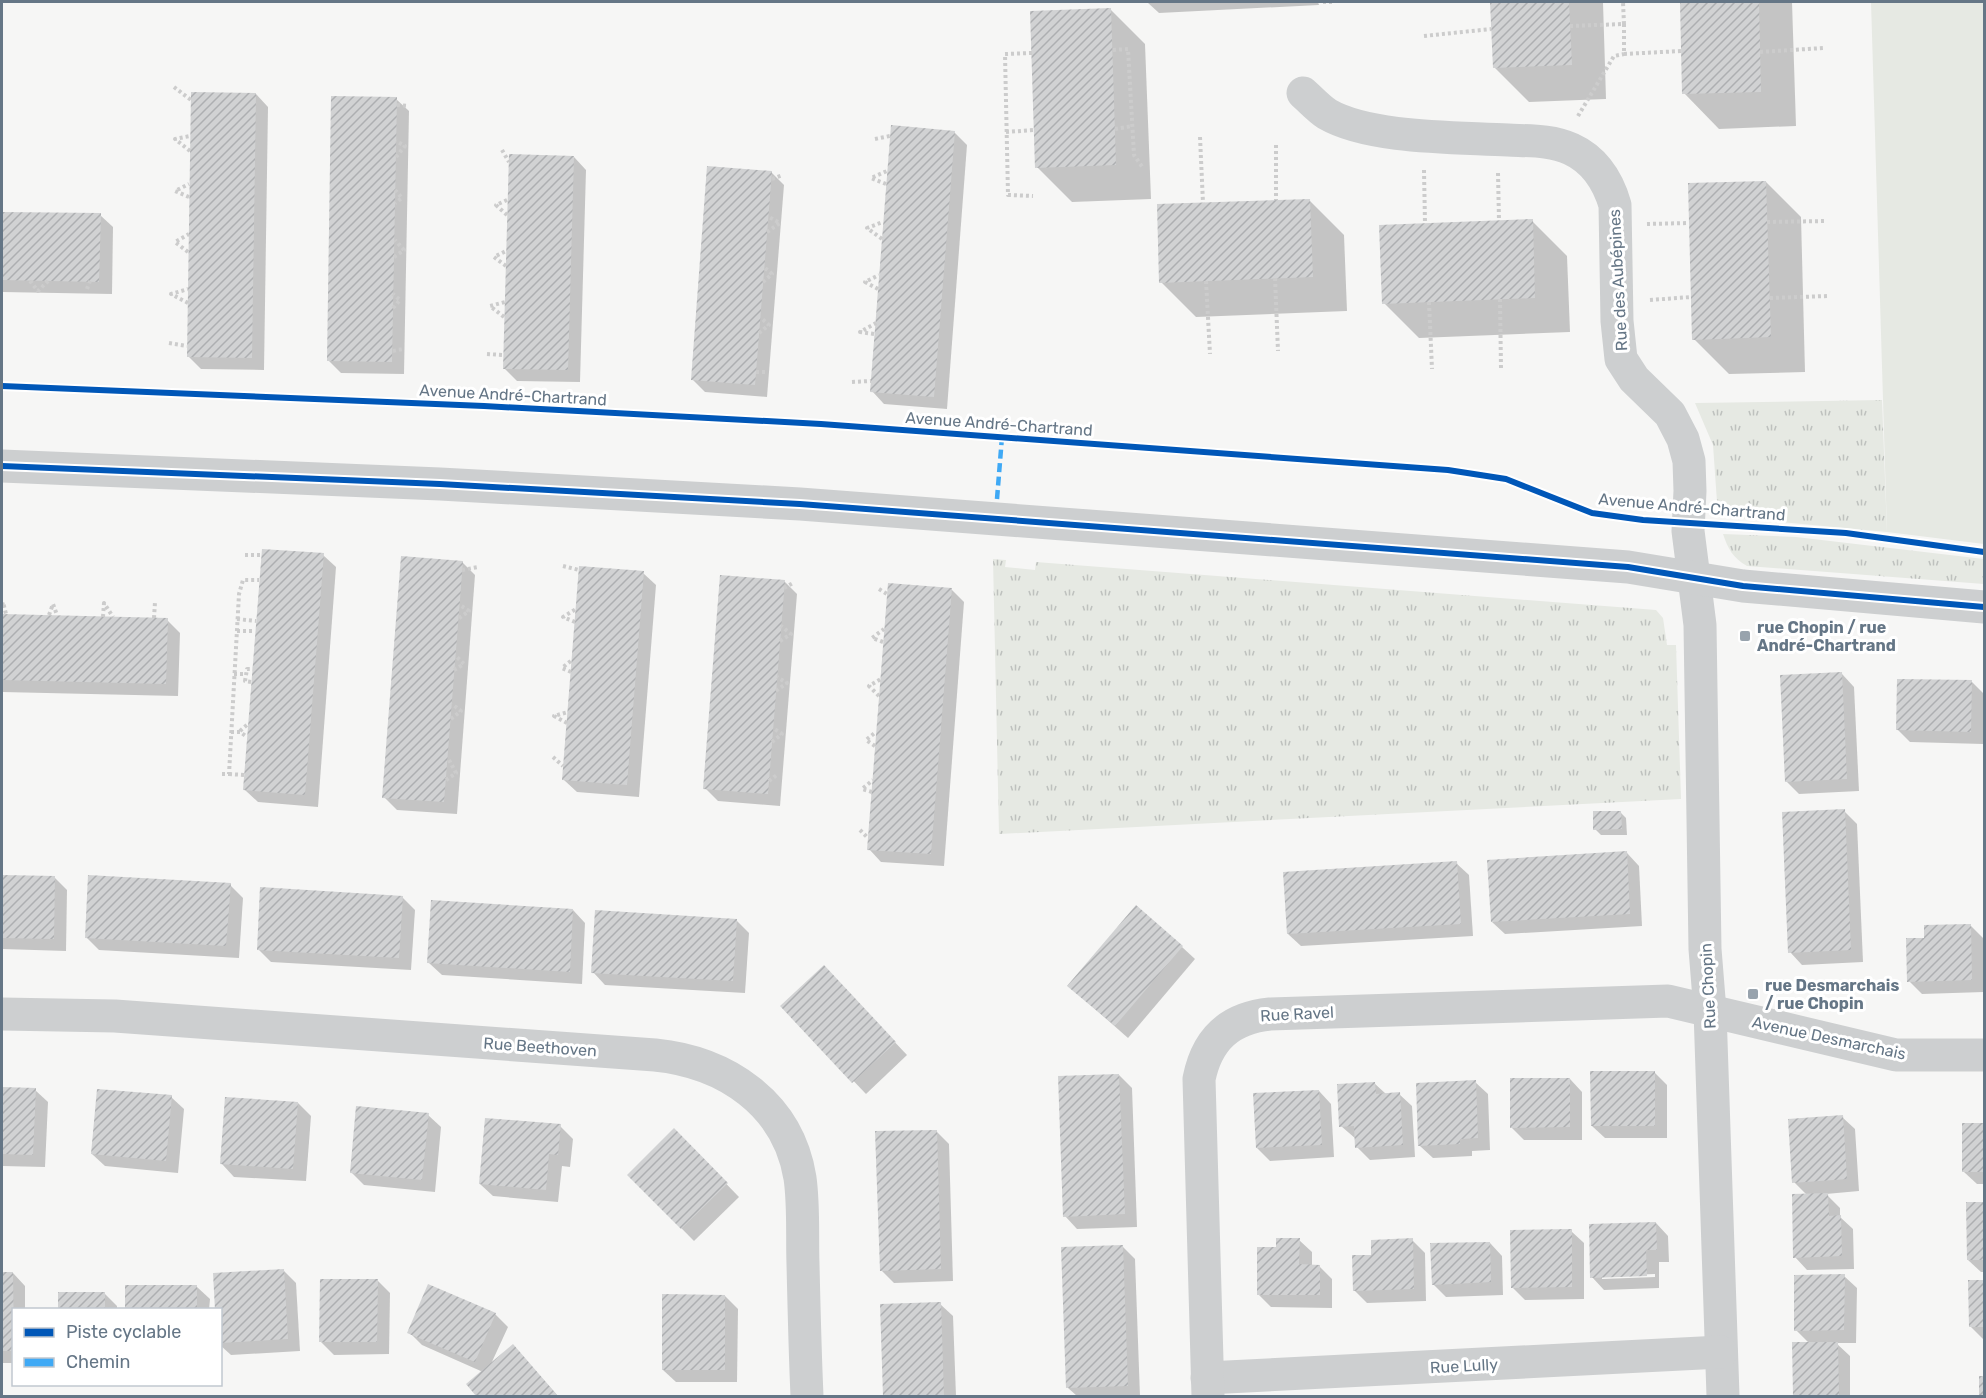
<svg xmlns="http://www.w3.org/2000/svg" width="1986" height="1398" font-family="Rubik,sans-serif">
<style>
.grass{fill:url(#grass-tufts)}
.green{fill:#e6e9e3}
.shadow{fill:#0003;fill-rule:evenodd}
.building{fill:url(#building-hatch)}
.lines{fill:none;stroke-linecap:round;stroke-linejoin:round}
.path{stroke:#ccc;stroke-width:4;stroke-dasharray:3 3;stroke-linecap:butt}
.minor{stroke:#cdcfd0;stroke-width:33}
.quiet{stroke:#3fa9f5;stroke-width:4.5;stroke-dasharray:9 4.5;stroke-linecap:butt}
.cycleway-casing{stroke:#fff;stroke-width:10}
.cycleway{stroke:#0057b8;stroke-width:6}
.poi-dot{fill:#98a3ad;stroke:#fff;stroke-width:2}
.labels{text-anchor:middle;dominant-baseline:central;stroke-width:6;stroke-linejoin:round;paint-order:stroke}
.street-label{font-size:16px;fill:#657686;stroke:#fff}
.poi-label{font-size:16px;font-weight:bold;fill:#657686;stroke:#fff;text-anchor:start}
</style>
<defs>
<pattern id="grass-tufts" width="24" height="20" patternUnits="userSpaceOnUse" patternTransform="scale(1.5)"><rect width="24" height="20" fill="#e6e9e3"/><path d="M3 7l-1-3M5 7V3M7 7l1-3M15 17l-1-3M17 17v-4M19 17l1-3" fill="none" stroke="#bec1be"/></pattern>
<pattern id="building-hatch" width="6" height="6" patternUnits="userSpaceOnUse" patternTransform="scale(1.5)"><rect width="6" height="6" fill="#d1d2d3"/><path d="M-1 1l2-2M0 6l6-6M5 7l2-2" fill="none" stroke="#adafb1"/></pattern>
</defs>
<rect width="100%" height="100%" fill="#f6f6f5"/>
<g class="grass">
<path d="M1882 400 1887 532 1718 516 1713 445 1695 403Z"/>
<path d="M1723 534 1796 537 1984 559V584L1747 566C1733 558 1728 549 1723 534Z"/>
<path d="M993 559 1006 560 1005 567 1035 570 1036 562 1656 610 1663 618 1667 645H1676L1681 799 999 834Z"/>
</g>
<path class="green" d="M1871 2H1984V544L1887 532Z"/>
<g class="shadow">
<path d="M1147 2H1318L1319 5 1159 13Z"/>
<path d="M1492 2H1603L1606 99 1529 102 1494 67Z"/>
<path d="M1681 2H1792L1796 126 1719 129 1684 93Z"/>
<path d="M1110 9 1145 44 1151 199 1072 202 1037 167Z"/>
<path d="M256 94 268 107 264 370 201 369 188 356Z"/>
<path d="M396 99 409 111 404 374 341 373 329 361Z"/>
<path d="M954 132 967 145 947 409 884 404 872 391Z"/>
<path d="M574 157 586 170 580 382 517 381 504 368Z"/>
<path d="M771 172 784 185 767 397 705 392 692 379Z"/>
<path d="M1766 182 1801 217 1805 372 1729 374 1694 339Z"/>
<path d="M1309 200 1344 235 1347 311 1196 317 1161 282Z"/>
<path d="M2 214 100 215 113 227 112 294 2 292Z"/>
<path d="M1532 221 1567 256 1570 332 1419 338 1384 303Z"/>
<path d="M323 555 336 567 318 807 258 802 245 790Z"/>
<path d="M462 562 475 575 457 814 397 810 384 797Z"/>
<path d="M643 573 656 585 639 797 577 792 564 780Z"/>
<path d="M784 581 797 594 780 806 718 801 705 788Z"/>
<path d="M951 589 964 602 944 866 881 862 869 849Z"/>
<path d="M2 616 167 620 180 633 178 696 2 692Z"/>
<path d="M1842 674 1854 687 1859 791 1799 794 1786 781Z"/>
<path d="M1972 682 1984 694 1983 744 1910 742 1898 730Z"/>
<path d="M1844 811 1857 824 1863 962 1802 965 1790 952Z"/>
<path d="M1620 812 1626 818 1627 835H1601L1595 829Z"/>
<path d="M1627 853 1639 866 1642 926 1505 934 1492 922Z"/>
<path d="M1456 863 1469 875 1473 936 1301 946 1288 934Z"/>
<path d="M2 876 55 878 67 890 66 951 2 949Z"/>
<path d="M230 885 243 898 239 958 99 950 86 937Z"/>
<path d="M402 897 415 910 411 970 271 962 258 949Z"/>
<path d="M573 910 585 923 582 984 442 975 429 963Z"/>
<path d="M736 920 749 933 745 993 605 985 593 972Z"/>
<path d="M1970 925 1983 938 1984 992 1922 994 1909 981 1926 939Z"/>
<path d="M1182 947 1195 959 1128 1038 1069 986Z"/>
<path d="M836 980 907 1055 866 1094 782 1006Z"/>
<path d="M1654 1072 1667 1085V1138H1605L1592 1126Z"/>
<path d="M1119 1075 1132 1088 1137 1227 1077 1229 1065 1216Z"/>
<path d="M1570 1079 1582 1092V1140H1524L1511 1127Z"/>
<path d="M1475 1082 1488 1094 1490 1150 1472 1151V1156L1433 1158 1420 1146Z"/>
<path d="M1374 1083 1386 1094H1399L1412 1106 1415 1157 1370 1160 1357 1147 1356 1139 1341 1126Z"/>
<path d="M2 1089 35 1090 48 1102 45 1167 2 1166Z"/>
<path d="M1319 1091 1331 1104 1334 1157 1270 1161 1257 1148Z"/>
<path d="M171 1097 184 1109 178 1173 105 1166 92 1154Z"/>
<path d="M298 1103 311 1116 306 1181 234 1177 222 1164Z"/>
<path d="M428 1115 441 1127 435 1192 364 1185 351 1172Z"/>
<path d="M1842 1117 1855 1129 1859 1191 1826 1194 1840 1208V1217L1853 1229 1854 1269 1807 1270 1795 1257 1807 1195 1794 1182Z"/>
<path d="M1963 1124H1984V1184H1977L1964 1172Z"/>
<path d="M560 1126 573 1139 570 1167 562 1166 558 1202 493 1196 480 1184Z"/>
<path d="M674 1130 739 1197 694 1241 629 1175Z"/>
<path d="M936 1131 949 1144 953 1281 894 1283 881 1270Z"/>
<path d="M1968 1203H1984V1272H1981L1968 1260Z"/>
<path d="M1656 1223 1668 1236 1669 1262H1659V1288L1604 1290 1592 1277ZM1655 1274V1277L1602 1279V1276Z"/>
<path d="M1571 1231 1584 1243V1299L1525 1300 1512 1287Z"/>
<path d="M1299 1240 1312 1252V1266H1319L1332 1279V1308L1271 1307 1258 1294 1278 1249Z"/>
<path d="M1412 1240 1425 1253 1426 1301 1367 1303 1354 1290 1373 1256Z"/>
<path d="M1490 1243 1502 1256 1503 1295 1446 1297 1433 1284Z"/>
<path d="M1122 1246 1135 1259 1140 1396H1077L1068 1388Z"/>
<path d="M283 1270 296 1283 300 1351 231 1355 220 1345V1310Z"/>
<path d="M13 1273 25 1286V1310H14V1363H2V1274Z"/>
<path d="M1844 1276 1857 1288 1856 1343H1836L1850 1356V1396H1795L1794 1344H1810L1796 1330Z"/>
<path d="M377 1280 390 1293 389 1354 334 1355 321 1342Z"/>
<path d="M1984 1281V1339H1983L1971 1327 1969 1282Z"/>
<path d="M197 1287 210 1299 209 1310H126Z"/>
<path d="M104 1293 117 1306V1310H60Z"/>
<path d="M725 1296 738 1309 737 1382H676L663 1370Z"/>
<path d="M940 1304 953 1316 956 1396H884L881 1306Z"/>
<path d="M495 1314 508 1327 491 1364 513 1346 558 1396H478L468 1385 483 1372 422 1345 409 1332Z"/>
</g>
<g class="building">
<path d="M1490 2H1569L1572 65 1493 68Z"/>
<path d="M1680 2H1759L1761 92 1682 94Z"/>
<path d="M1111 8 1116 165 1035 168 1030 11Z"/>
<path d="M191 92 256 93 252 358 187 357Z"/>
<path d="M331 96 397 97 392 362 327 361Z"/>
<path d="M891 125 955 131 934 397 870 392Z"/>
<path d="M509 154 574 156 568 370 503 369Z"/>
<path d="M707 166 772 171 755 385 691 380Z"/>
<path d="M1766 181 1771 337 1692 340 1688 183Z"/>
<path d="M1310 199 1313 277 1159 283 1157 204Z"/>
<path d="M2 212 101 213 99 282 2 280Z"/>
<path d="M1533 219 1535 298 1382 304 1379 225Z"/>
<path d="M262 549 324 553 305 795 243 790Z"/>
<path d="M401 556 463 561 444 802 382 798Z"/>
<path d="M579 566 644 571 627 785 562 780Z"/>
<path d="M720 575 785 580 768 794 703 789Z"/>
<path d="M888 583 952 588 931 854 867 850Z"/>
<path d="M2 614 168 618 166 684 2 680Z"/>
<path d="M1842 672 1847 779 1785 782 1780 675Z"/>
<path d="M1897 679 1972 680 1971 732 1896 730Z"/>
<path d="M1845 809 1851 950 1788 953 1782 812Z"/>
<path d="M1593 811H1621L1622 829 1593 830Z"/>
<path d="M1627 851 1630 914 1491 922 1487 860Z"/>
<path d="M1457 861 1461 924 1287 934 1283 872Z"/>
<path d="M2 875 55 876 54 939 2 938Z"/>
<path d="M88 875 231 883 226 946 85 938Z"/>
<path d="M260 887 403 896 399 958 257 950Z"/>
<path d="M431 900 573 909 570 972 427 963Z"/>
<path d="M1136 905 1183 946 1115 1026 1067 986Z"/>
<path d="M595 910 737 919 733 981 591 973Z"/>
<path d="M1971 924 1972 980 1907 982 1906 938H1924V925Z"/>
<path d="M824 965 896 1042 852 1083 780 1006Z"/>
<path d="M1590 1071H1655V1126H1591Z"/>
<path d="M1119 1074 1125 1214 1063 1217 1058 1076Z"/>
<path d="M1510 1078H1570V1127L1510 1128Z"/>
<path d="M1476 1080 1478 1138 1460 1139V1144L1418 1146 1416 1083Z"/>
<path d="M1375 1082 1376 1094 1400 1092 1403 1145 1355 1148 1354 1126 1339 1127 1337 1084Z"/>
<path d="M2 1087 36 1088 33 1155 2 1154Z"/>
<path d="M97 1089 172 1095 166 1161 91 1154Z"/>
<path d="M1319 1090 1322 1145 1256 1148 1253 1093Z"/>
<path d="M225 1097 298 1102 293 1169 220 1164Z"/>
<path d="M356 1106 429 1113 422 1180 350 1173Z"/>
<path d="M1843 1115 1847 1179 1792 1183 1788 1119Z"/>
<path d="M485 1118 561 1124 558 1155 549 1154 546 1190 479 1184Z"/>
<rect x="1962" y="1123" width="22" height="49"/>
<path d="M674 1128 728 1183 681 1229 627 1175Z"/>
<path d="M937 1130 941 1269 880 1271 875 1131Z"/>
<path d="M1828 1193 1829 1216 1841 1215 1842 1256 1793 1258 1792 1194Z"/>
<path d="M1966 1202H1984V1260H1967Z"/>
<path d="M1656 1222 1657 1250H1646L1647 1276 1590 1278 1589 1224Z"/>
<path d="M1572 1229V1287L1511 1288 1510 1230Z"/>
<path d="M1276 1238H1300L1299 1264 1320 1265V1295H1257V1247H1276Z"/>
<path d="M1413 1238 1414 1289 1353 1291 1352 1255H1371V1240Z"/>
<path d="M1490 1242 1491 1282 1432 1285 1430 1243Z"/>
<path d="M1123 1245 1128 1386 1066 1388 1061 1247Z"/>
<path d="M284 1269 288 1339 220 1343V1310H215L213 1273Z"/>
<path d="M2 1272H13L14 1351H2Z"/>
<path d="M1845 1274 1844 1330 1794 1331V1275Z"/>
<path d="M320 1279H378L377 1342H319Z"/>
<path d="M1968 1280H1984V1327H1969Z"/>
<path d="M428 1284 496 1313 475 1362 407 1333Z"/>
<rect x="125" y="1285" width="72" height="25"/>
<rect x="58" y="1292" width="47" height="18"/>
<path d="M662 1294 725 1295V1370H662Z"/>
<path d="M941 1302 944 1396H883L880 1304Z"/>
<path d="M1792 1342H1838L1839 1396H1793Z"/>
<path d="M513 1344 558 1396H476L466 1384Z"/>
<rect x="1979" y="1376" width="5" height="20"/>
</g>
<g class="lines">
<g class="path">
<path d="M1323 2H1332"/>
<path d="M1624 24V54L1681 51"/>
<path d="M1570 26 1624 24 1623 2"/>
<path d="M1424 36 1491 29"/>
<path d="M1113 50 1128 49 1134 155 1143 168"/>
<path d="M1760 52 1823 48"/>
<path d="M1032 53 1005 54 1008 195 1033 196"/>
<path d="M174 87 191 100"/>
<path d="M397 105 408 106"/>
<path d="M1578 116 1614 56 1624 54"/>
<path d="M1115 129 1132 126"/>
<path d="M1006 132 1034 130"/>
<path d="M1200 137 1203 203"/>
<path d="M875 139 890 136"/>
<path d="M1276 145V200"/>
<path d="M502 150 509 162"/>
<path d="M190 151 175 139 190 136"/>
<path d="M396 157 405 146 396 141"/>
<path d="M1424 170 1425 223"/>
<path d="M1498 173 1499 221"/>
<path d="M772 179 783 175"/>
<path d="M886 184 871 178 887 171"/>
<path d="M395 190 402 198 395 203"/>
<path d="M189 197 175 191 189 184"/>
<path d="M507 215 496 205 507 200"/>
<path d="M1767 222 1827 221"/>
<path d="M1647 224 1689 223"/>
<path d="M767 232 780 223 769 217"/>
<path d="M882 239 867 228 883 222"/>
<path d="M188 252 175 242 189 234"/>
<path d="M394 257 404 250 395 240"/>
<path d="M506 266 494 257 506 251"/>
<path d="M1275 278 1278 351"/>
<path d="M30 281 38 291 48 281"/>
<path d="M1206 281 1210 354"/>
<path d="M763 282 772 274 765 268"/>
<path d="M87 289 90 281"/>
<path d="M878 289 865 282 879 275"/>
<path d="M1770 298 1828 296"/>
<path d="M1500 299 1501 368"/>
<path d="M1650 300 1691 297"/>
<path d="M1429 302 1432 369"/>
<path d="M188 303 171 294 188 289"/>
<path d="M393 308 400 300 393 294"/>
<path d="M504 317 490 306 505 302"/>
<path d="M759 333 769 325 761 318"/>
<path d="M874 334 860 332 876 323"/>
<path d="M169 343 187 346"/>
<path d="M393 351 403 349"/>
<path d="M487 354 503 355"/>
<path d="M756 372H765"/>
<path d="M852 382 871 381"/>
<path d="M245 555H261"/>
<path d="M563 566 579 570"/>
<path d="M462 570 478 567"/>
<path d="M784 588 793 583"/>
<path d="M879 589 887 594"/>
<path d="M2 605 3 602 6 614"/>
<path d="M49 615 53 604 57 615"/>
<path d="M103 617 104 603 113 617"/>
<path d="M154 618 155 602"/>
<path d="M459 618 469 611 460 605"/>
<path d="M237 619 256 621"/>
<path d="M575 622 563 617 576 609"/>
<path d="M237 631H255"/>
<path d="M780 641 791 634 781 626"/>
<path d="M883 642 872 638 884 629"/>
<path d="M454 670 464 664 456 656"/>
<path d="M571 672 562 668 572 660"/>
<path d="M234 674H246"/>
<path d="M251 682 245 681 247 669H253"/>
<path d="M776 691 787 683 777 677"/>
<path d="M879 696 869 686 881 679"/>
<path d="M451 719 461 711 452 704"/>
<path d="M567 723 554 716 568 712"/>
<path d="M240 731 248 724"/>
<path d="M231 732H240L247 737"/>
<path d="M772 742 782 734 773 728"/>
<path d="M875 746 866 740 876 732"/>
<path d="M553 757 563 766"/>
<path d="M222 774H229L239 594 243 580H259"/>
<path d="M229 774 244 775"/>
<path d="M446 780 456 773 448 758"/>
<path d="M769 781 778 774"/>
<path d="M872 792 862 789 873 780"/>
<path d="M860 830 868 838"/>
</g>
<g class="minor">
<path d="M1303 93C1311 100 1318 108 1327 114 1370 139 1458 137 1508 140 1529 141 1552 140 1571 149 1595 160 1608 181 1615 205L1617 321 1621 359 1634 379 1670 414 1683 439 1689 461 1690 491 1688 531 1700 625 1705 949 1710 1011 1723 1396"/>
<path d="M2 466 440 484 800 504 1628 567 1743 586 1984 607"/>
<path d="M2 1014 115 1016 655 1055C725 1062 788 1103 800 1178 804 1206 802 1236 803 1264 804 1308 805 1352 807 1396"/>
<path d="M1207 1378 1721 1352"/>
<path d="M1208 1396 1199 1079C1207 1039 1230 1018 1270 1014L1668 1001 1896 1055H1984"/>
</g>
<path class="quiet" d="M997 499 1002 437"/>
<g class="cycleway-casing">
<g id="cycleway">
<path d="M2 386 484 406 821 424 1448 470 1506 479 1592 513 1643 520 1846 533 1984 552"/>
<path d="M2 466 440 484 800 504 1628 567 1743 586 1984 607"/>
</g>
</g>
<use href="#cycleway" class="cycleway"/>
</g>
<g class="poi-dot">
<rect x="1739" y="630" width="12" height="12" rx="3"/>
<rect x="1747" y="988" width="12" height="12" rx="3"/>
</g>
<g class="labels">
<g class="street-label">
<text transform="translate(1618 280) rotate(-93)">Rue des Aubépines</text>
<text transform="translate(513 395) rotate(3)">Avenue André-Chartrand</text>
<text transform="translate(999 424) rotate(4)">Avenue André-Chartrand</text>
<text transform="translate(1692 507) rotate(5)">Avenue André-Chartrand</text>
<text transform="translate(1708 986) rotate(-93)">Rue Chopin</text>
<text transform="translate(1297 1014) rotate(-3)">Rue Ravel</text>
<text transform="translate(1829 1038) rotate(12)">Avenue Desmarchais</text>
<text transform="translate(540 1047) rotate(4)">Rue Beethoven</text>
<text transform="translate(1464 1366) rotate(-3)">Rue Lully</text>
</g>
<g class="poi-label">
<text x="1757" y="627">rue Chopin / rue<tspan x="1757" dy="18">André-Chartrand</tspan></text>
<text x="1765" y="985">rue Desmarchais<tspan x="1765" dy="18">/ rue Chopin</tspan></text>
</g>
</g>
<rect width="1986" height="1398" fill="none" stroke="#657686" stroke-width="6"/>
<rect x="12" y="1308" width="210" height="78" fill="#ffffff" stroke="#c1c8cf" stroke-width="1.5"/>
<rect x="24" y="1328" width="30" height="9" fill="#0057b8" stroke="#c1c8cf" stroke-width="1.5"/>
<text x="66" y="1338" font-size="18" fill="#657686">Piste cyclable</text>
<rect x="24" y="1358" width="30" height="9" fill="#3fa9f5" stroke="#c1c8cf" stroke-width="1.5"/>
<text x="66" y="1368" font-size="18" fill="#657686">Chemin</text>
</svg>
